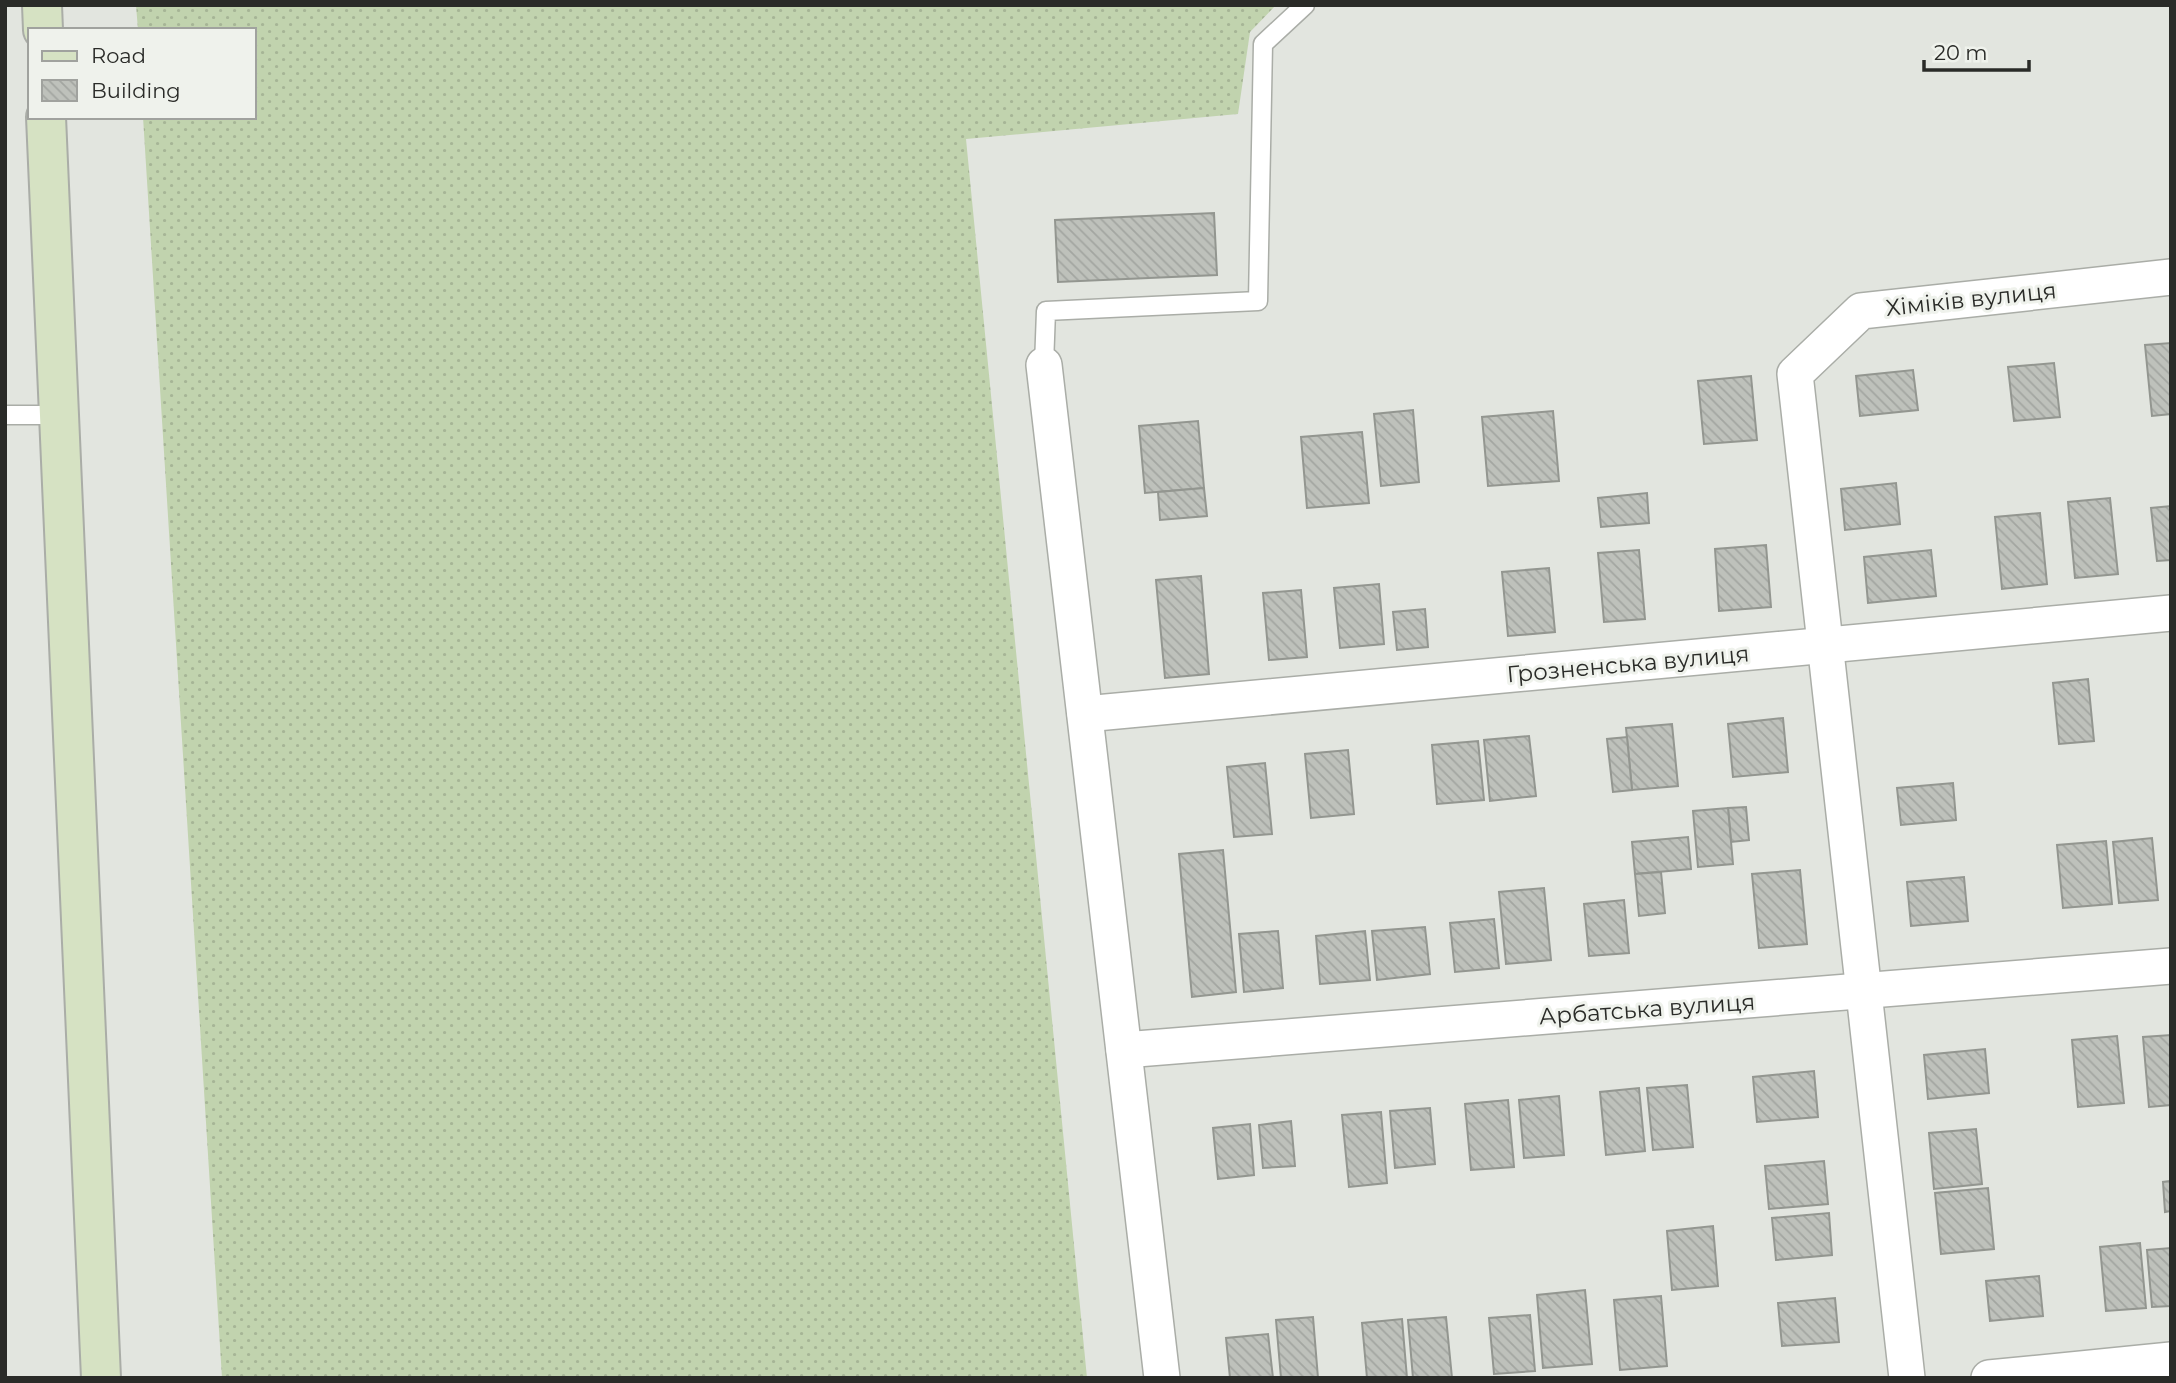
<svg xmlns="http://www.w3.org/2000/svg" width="2176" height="1383" font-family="Montserrat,sans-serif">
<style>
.grass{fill:url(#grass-dots)}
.building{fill:url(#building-back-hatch);stroke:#939690;stroke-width:2}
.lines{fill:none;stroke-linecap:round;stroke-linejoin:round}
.lane-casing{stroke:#aaada7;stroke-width:21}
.street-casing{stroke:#aaada7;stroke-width:38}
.secondary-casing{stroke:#aaada7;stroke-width:42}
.lane{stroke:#fff;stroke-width:18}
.street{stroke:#fff;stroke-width:35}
.secondary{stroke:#d6e2c3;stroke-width:38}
.labels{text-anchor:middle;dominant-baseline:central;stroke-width:6;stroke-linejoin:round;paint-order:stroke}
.street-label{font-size:23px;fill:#2a2b28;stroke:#eff2ec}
</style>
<defs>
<pattern id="grass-dots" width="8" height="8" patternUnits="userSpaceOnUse" patternTransform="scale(1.75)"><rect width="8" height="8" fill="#c1d3ae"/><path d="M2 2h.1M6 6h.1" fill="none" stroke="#a6b596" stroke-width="1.8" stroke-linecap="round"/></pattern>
<pattern id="building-back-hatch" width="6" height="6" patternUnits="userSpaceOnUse" patternTransform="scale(1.75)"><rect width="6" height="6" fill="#bec1bb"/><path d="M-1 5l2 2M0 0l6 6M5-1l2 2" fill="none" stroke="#a3a6a1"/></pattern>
</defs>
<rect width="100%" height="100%" fill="#e2e5df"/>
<path class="grass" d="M136 5H1276L1250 32 1238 114 966 139 1087 1378H222L143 117H254V30H138Z"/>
<g class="building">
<path d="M1214 213 1217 275 1058 282 1055 220Z"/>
<path d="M2171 343V414L2152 416 2145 345Z"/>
<path d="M2054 363 2060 417 2014 421 2008 367Z"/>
<path d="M1913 370 1918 410 1860 416 1856 376Z"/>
<path d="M1751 376 1757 440 1704 444 1698 381Z"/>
<path d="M1413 410 1419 482 1381 486 1374 414Z"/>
<path d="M1553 411 1559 481 1488 486 1482 417Z"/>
<path d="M1198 421 1204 488 1145 493 1139 426Z"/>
<path d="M1362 432 1369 503 1307 508 1301 437Z"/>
<path d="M1896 483 1900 524 1845 530 1841 489Z"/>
<path d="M1204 488 1207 516 1160 520 1158 492Z"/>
<path d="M1647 493 1649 523 1601 527 1598 498Z"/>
<path d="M2110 498 2118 574 2075 578 2068 502Z"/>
<path d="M2171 506V560L2157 561 2151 508Z"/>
<path d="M2040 513 2047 584 2002 589 1995 517Z"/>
<path d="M1766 545 1771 607 1719 611 1715 549Z"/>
<path d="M1639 550 1645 619 1604 622 1598 553Z"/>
<path d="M1931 550 1936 596 1868 603 1864 557Z"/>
<path d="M1549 568 1555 632 1508 636 1502 572Z"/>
<path d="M1201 576 1209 674 1165 678 1156 580Z"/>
<path d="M1379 584 1384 644 1340 648 1334 588Z"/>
<path d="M1301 590 1307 657 1269 660 1263 593Z"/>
<path d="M1425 609 1428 647 1397 650 1393 612Z"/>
<path d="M2088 679 2094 741 2059 744 2053 683Z"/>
<path d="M1783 718 1788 772 1733 777 1728 724Z"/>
<path d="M1672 724 1678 786 1632 790 1626 728Z"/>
<path d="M1529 736 1536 796 1490 801 1484 740Z"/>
<path d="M1627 737 1632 790 1613 792 1607 739Z"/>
<path d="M1478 741 1484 800 1437 804 1432 745Z"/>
<path d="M1348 750 1354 814 1311 818 1305 754Z"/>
<path d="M1265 763 1272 834 1234 837 1227 767Z"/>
<path d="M1953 783 1956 820 1901 825 1897 788Z"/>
<path d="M1746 807 1749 840 1731 842 1728 808Z"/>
<path d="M1728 808 1733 864 1698 867 1693 811Z"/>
<path d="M1688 837 1691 869 1635 874 1632 842Z"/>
<path d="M2152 838 2158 900 2119 903 2113 842Z"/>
<path d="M2106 841 2112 904 2063 908 2057 845Z"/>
<path d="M1223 850 1236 992 1192 997 1179 854Z"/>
<path d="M1800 870 1807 944 1759 948 1752 874Z"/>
<path d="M1661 872 1665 913 1639 916 1635 874Z"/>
<path d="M1964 877 1968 921 1911 926 1907 882Z"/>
<path d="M1544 888 1551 960 1506 964 1499 892Z"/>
<path d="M1624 900 1629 953 1589 956 1584 904Z"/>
<path d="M1494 919 1499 968 1455 972 1450 923Z"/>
<path d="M1425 927 1430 974 1377 980 1372 931Z"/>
<path d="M1278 931 1283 988 1244 992 1239 934Z"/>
<path d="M1365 931 1370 980 1320 984 1316 936Z"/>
<path d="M2171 1035V1105L2149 1107 2143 1037Z"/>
<path d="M2117 1036 2124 1103 2078 1107 2072 1040Z"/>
<path d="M1985 1049 1989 1093 1928 1099 1924 1055Z"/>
<path d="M1814 1071 1818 1117 1757 1122 1753 1077Z"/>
<path d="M1687 1085 1693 1147 1653 1150 1647 1088Z"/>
<path d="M1639 1088 1645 1151 1606 1155 1600 1092Z"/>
<path d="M1559 1096 1564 1155 1524 1158 1519 1100Z"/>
<path d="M1508 1100 1514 1167 1471 1170 1465 1104Z"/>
<path d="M1430 1108 1435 1164 1395 1168 1390 1111Z"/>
<path d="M1381 1112 1387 1183 1349 1187 1342 1115Z"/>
<path d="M1291 1121 1295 1166 1263 1168 1259 1125Z"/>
<path d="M1250 1124 1254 1175 1218 1179 1213 1128Z"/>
<path d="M1976 1129 1982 1184 1934 1189 1929 1133Z"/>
<path d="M1824 1161 1828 1204 1769 1209 1765 1166Z"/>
<path d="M2171 1181V1211L2165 1212 2163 1182Z"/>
<path d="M1988 1188 1994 1249 1941 1254 1935 1193Z"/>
<path d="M1829 1213 1832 1255 1776 1260 1772 1218Z"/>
<path d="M1713 1226 1718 1286 1672 1290 1667 1231Z"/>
<path d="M2140 1243 2146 1308 2106 1311 2100 1247Z"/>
<path d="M2171 1248V1306L2152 1307 2147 1250Z"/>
<path d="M2039 1276 2043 1316 1990 1321 1986 1281Z"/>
<path d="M1585 1290 1592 1364 1543 1368 1537 1295Z"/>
<path d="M1661 1296 1667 1366 1620 1370 1614 1300Z"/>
<path d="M1835 1298 1839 1342 1782 1346 1778 1303Z"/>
<path d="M1530 1315 1535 1371 1494 1374 1489 1318Z"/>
<path d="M1313 1317 1318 1378H1281L1276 1320Z"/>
<path d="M1446 1317 1452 1378H1413L1408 1320Z"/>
<path d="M1402 1319 1407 1378H1367L1362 1323Z"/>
<path d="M1268 1334 1273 1378H1230L1226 1338Z"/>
</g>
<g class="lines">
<g class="lane-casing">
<g id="lane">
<path d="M1044 365 1046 311 1258 301 1263 44 1305 5"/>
<path d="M5 415H58"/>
</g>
</g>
<g class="street-casing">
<g id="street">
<path d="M1044 365 1162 1378"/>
<path d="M1085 714 2171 613"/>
<path d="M1124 1050 2171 966"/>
<path d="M1907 1378 1795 374 1861 311 2171 277"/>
<path d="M1989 1378 2171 1360"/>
</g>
</g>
<g class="secondary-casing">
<g id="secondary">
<path d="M42 5 43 30"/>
<path d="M46 117 101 1378"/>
</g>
</g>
<use href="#lane" class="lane"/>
<use href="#street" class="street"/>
<use href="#secondary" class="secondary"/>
</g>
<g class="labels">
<g class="street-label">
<text transform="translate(1971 299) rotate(-6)">Хіміків вулиця</text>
<text transform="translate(1628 664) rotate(-5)">Грозненська вулиця</text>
<text transform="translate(1647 1009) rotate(-4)">Арбатська вулиця</text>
</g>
</g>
<rect width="2176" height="1383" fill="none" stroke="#2a2b28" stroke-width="14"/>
<rect x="28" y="28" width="228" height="91" fill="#eff2ec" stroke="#a0a29e" stroke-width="2"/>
<rect x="42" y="51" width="35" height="10" fill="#d6e2c3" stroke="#a0a29e" stroke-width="2"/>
<text x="91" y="63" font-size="21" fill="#2a2b28">Road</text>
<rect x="42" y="80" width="35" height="21" fill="url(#building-back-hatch)" stroke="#a0a29e" stroke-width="2"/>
<text x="91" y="98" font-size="21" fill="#2a2b28">Building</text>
<path d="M1924 60v10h105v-10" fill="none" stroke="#2a2b28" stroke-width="3.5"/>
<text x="1934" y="60" font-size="21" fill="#2a2b28" stroke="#eff2ec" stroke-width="5" paint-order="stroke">20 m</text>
</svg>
